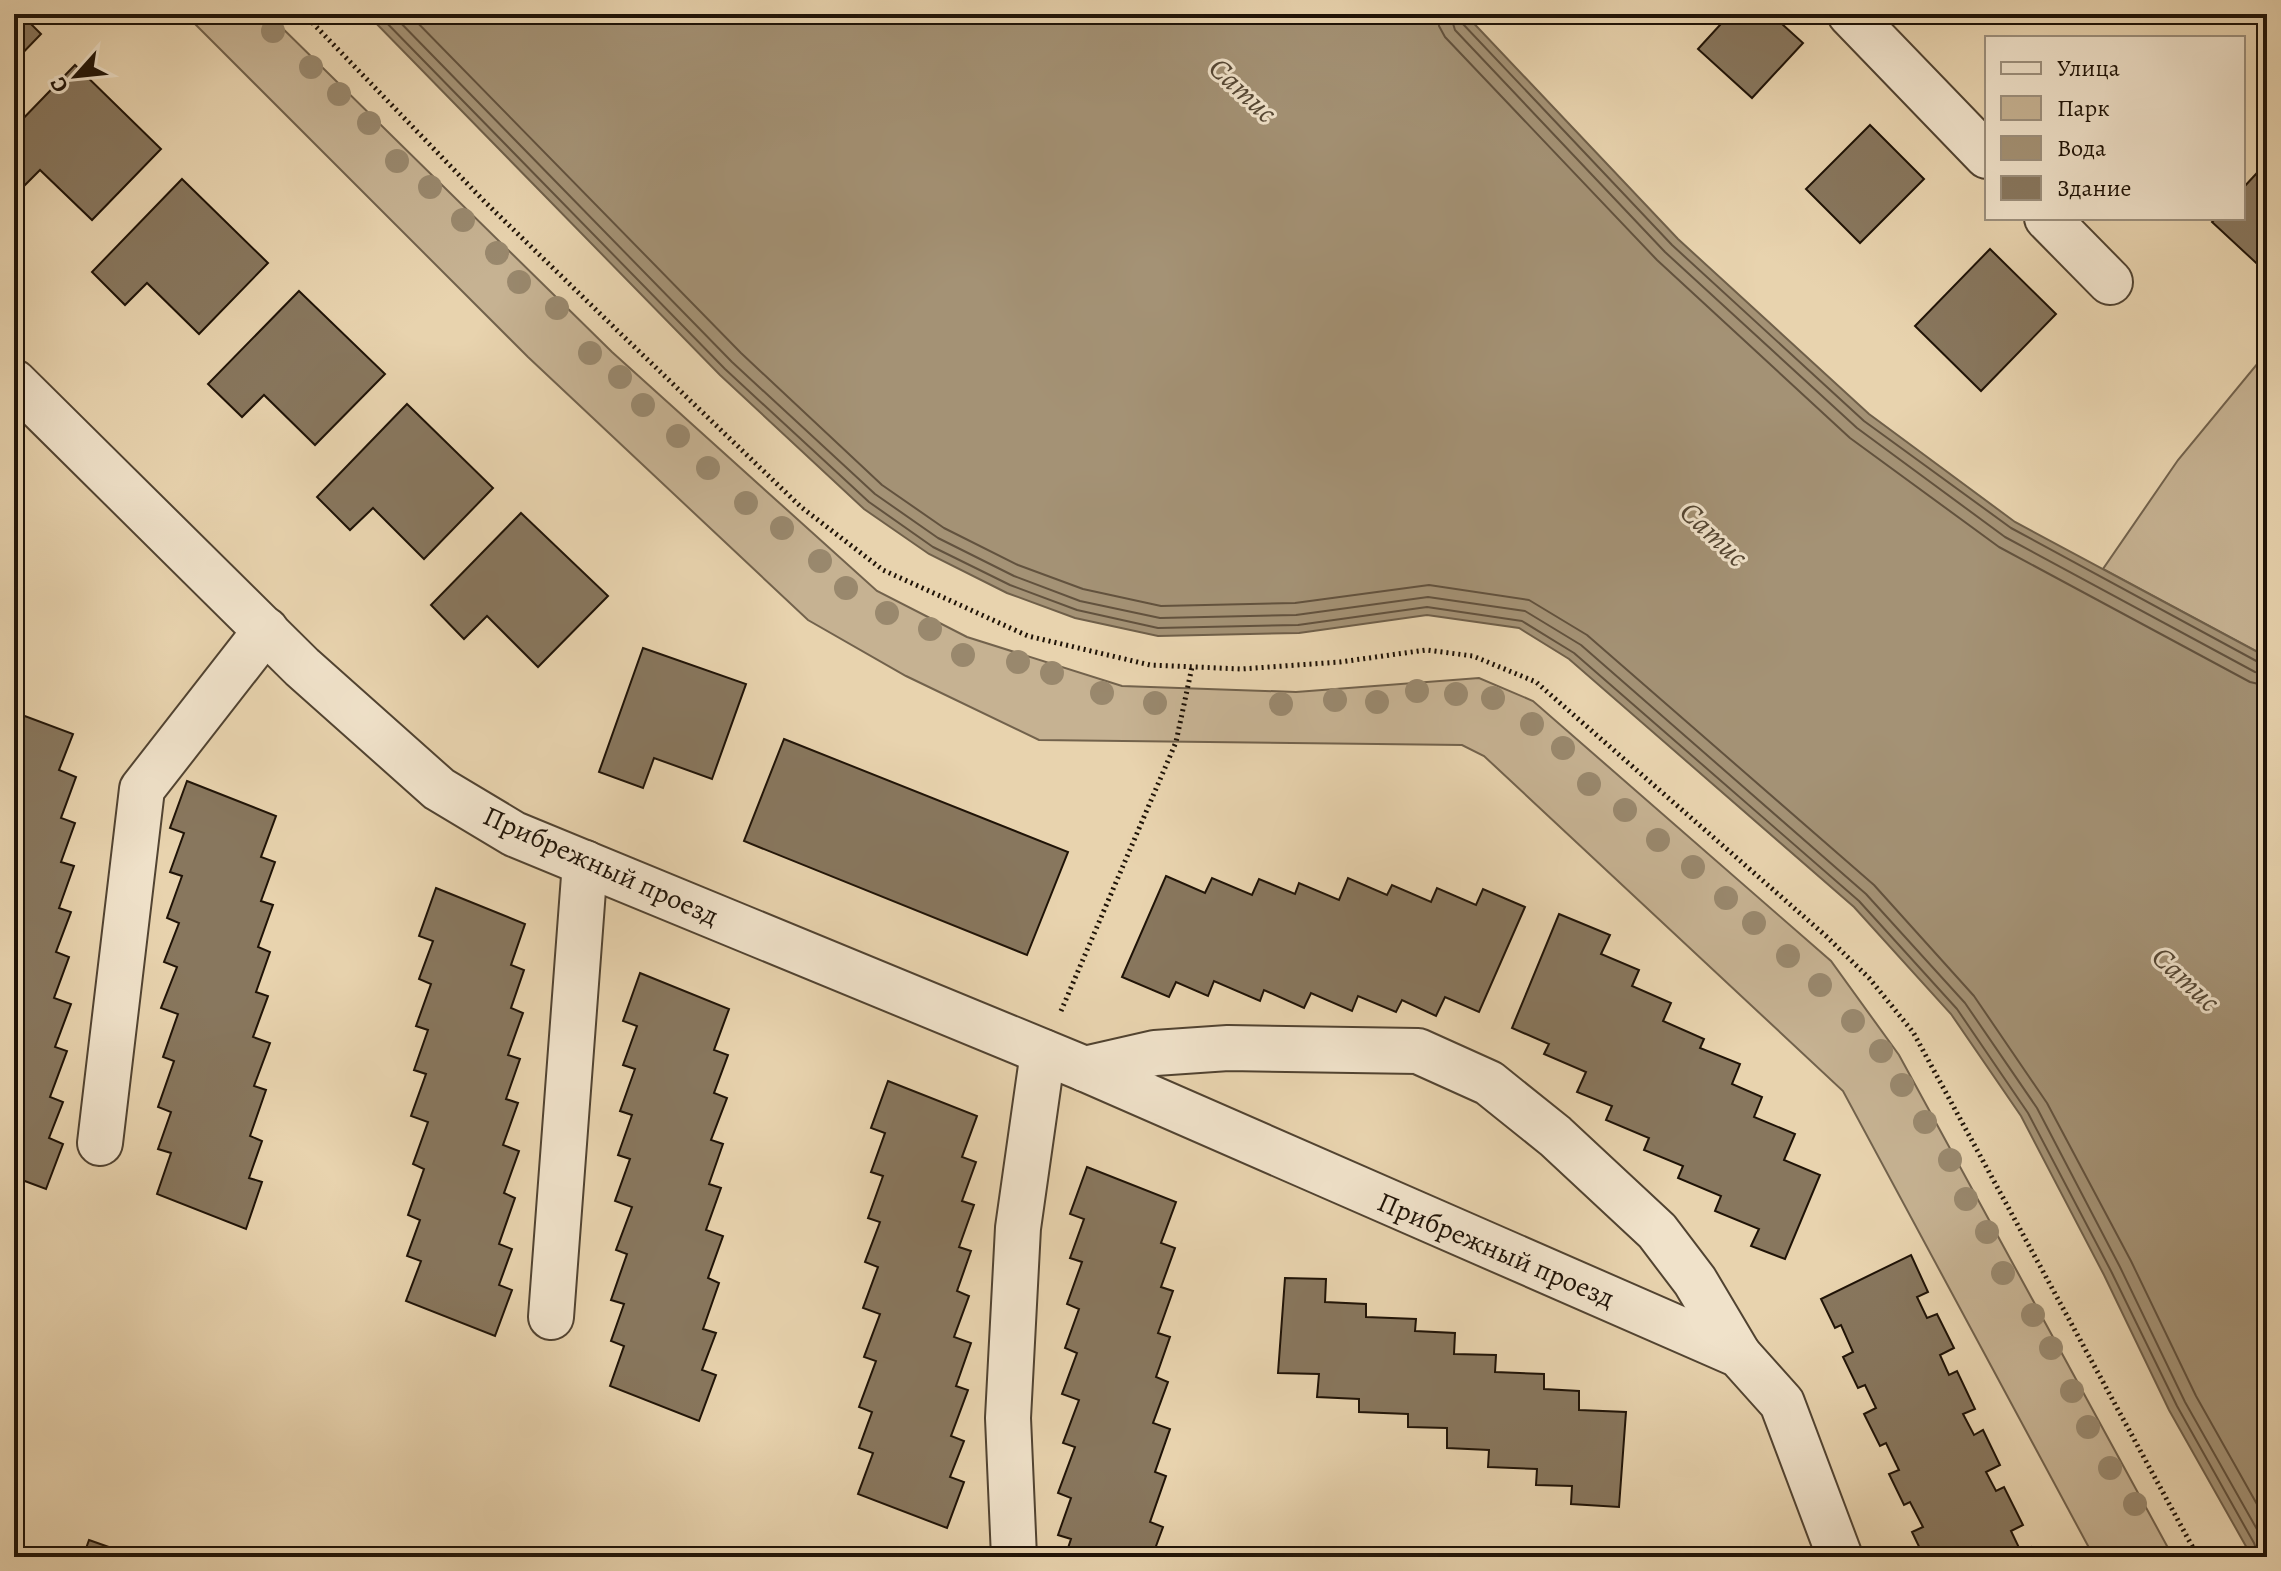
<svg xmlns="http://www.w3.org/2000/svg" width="2281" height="1571" font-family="Alegreya,serif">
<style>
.green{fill:#c6b292;stroke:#72624c;stroke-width:2}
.water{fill:#a49275;stroke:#6f5f49;stroke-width:2}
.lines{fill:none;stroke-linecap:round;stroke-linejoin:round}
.shore{stroke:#62523e;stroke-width:2}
.building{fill:#88775e;stroke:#1f1307;stroke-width:2}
.minor-casing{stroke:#514331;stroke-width:48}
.path{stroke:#1f1307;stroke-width:5;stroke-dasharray:2 4;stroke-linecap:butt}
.minor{stroke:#f0e2ca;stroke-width:44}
.tree{fill:#99886d}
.labels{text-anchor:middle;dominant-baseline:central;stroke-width:6;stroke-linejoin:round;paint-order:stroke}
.street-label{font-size:28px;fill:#1f1307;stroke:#f0e2ca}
.water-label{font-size:30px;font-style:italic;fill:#544633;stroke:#f0e2ca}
</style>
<rect width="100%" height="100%" fill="#e8d3ae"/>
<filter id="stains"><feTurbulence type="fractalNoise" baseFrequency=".0025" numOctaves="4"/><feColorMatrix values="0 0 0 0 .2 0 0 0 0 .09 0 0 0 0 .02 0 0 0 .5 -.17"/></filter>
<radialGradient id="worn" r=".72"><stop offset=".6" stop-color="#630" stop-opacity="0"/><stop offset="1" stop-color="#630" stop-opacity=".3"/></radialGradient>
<g class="green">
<path d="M185 14H268L612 352 877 591 967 637 1122 686 1296 692 1479 678 1533 701 1831 961 1899 1055 2173 1557H2094L1843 1091 1484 756 1462 745 1039 740 906 676 808 620 528 357Z"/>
<path d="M2267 352V657L2103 569 2178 460Z"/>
</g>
<path class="water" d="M367 14H1465L1678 239 1869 414 2015 522 2267 657V1557H2252L2169 1410 2104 1275 2021 1116 1951 1014 1854 907 1569 659 1519 628 1427 615 1299 633 1158 636 1075 618 1007 593 929 554 864 509 720 375Z"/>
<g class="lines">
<g class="shore">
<path d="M378 14 725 369 869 502 933 547 1010 585 1077 610 1158 628 1298 625 1427 607 1522 621 1574 653 1859 901 1957 1009 2028 1113 2111 1271 2177 1406 2254 1543 2259 1557"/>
<path d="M392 14 732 362 875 494 938 538 1014 576 1080 601 1160 618 1296 615 1428 597 1525 611 1581 645 1866 894 1965 1003 2037 1108 2120 1267 2185 1402 2267 1547"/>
<path d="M409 14 741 353 882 485 944 528 1018 565 1083 589 1161 606 1295 603 1429 585 1529 600 1587 635 1874 885 1974 996 2047 1103 2131 1261 2196 1396 2267 1522"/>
<path d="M1438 14 1439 26 1445 37 1657 260 1850 438 1999 547 2250 682 2267 686"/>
<path d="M1450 14 1455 30 1665 252 1857 428 2005 537 2255 672 2267 674"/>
<path d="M1460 14 1462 23 1672 245 1864 421 2011 528 2260 663 2267 664"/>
</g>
</g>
<g class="building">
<path d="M14 14H21L41 34 14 62Z"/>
<path d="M1730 14H1771L1803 43 1752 98 1698 49Z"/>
<path d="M75 65 161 149 92 220 40 170 18 192 14 188V128Z"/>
<path d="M1870 125 1924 179 1860 243 1806 189Z"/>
<path d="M2256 174 2267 184V273L2212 222 2216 218H2243V188Z"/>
<path d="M182 179 268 263 199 334 147 283 125 305 92 272Z"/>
<path d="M1990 249 2056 314 1981 391 1915 326Z"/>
<path d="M299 291 385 374 315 445 264 395 242 417 208 384Z"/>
<path d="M407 404 493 488 424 559 373 508 350 530 317 497Z"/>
<path d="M521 513 608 596 538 667 487 616 464 639 431 605Z"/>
<path d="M643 648 746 684 712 779 654 758 643 788 599 772Z"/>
<path d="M14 712 73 734 59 770 76 777 61 818 75 823 61 862 74 866 59 908 71 912 56 952 69 957 54 998 71 1004 55 1047 67 1051 50 1097 63 1102 49 1138 63 1144 46 1189 14 1177Z"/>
<path d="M784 739 1068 852 1027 955 744 841Z"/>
<path d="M187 781 276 816 261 857 275 862 261 901 273 905 258 947 270 952 256 992 268 996 253 1037 270 1043 254 1086 266 1090 250 1136 262 1141 249 1178 262 1182 246 1229 157 1194 171 1153 158 1149 171 1112 158 1107 174 1061 163 1057 178 1014 161 1008 177 967 164 962 179 923 167 918 182 876 170 872 184 833 170 828Z"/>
<path d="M1166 876 1205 893 1212 878 1252 895 1259 879 1295 894 1299 883 1339 900 1348 878 1387 895 1392 885 1431 902 1437 888 1476 905 1483 889 1525 907 1479 1012 1445 997 1436 1016 1402 1000 1396 1012 1358 996 1352 1011 1311 993 1304 1008 1264 990 1260 1001 1214 981 1208 996 1176 982 1169 997 1122 977Z"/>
<path d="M436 888 525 924 511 965 524 970 511 1008 523 1013 508 1055 520 1059 506 1099 518 1103 503 1145 519 1151 504 1193 515 1198 499 1244 512 1249 499 1285 512 1290 495 1336 406 1301 421 1261 407 1256 420 1220 408 1215 424 1169 413 1164 428 1122 411 1116 426 1074 414 1070 428 1030 416 1026 431 984 419 979 433 941 419 936Z"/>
<path d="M1559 914 1610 935 1601 954 1639 970 1632 986 1671 1003 1663 1021 1704 1039 1700 1048 1740 1064 1732 1084 1762 1097 1754 1117 1795 1134 1784 1160 1820 1175 1785 1259 1751 1246 1759 1229 1715 1211 1721 1196 1678 1178 1683 1166 1644 1150 1649 1138 1606 1120 1612 1106 1577 1092 1586 1072 1544 1054 1549 1044 1512 1028Z"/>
<path d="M640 973 729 1009 714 1050 728 1055 714 1093 727 1098 711 1140 723 1144 709 1184 721 1188 706 1230 723 1236 708 1278 719 1283 703 1329 716 1333 702 1370 716 1375 699 1421 610 1386 624 1346 611 1341 624 1304 611 1300 627 1254 616 1250 632 1207 615 1201 630 1159 618 1155 632 1115 620 1111 635 1069 623 1065 637 1026 623 1021Z"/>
<path d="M888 1081 977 1116 962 1157 976 1162 962 1201 974 1205 959 1247 971 1251 957 1291 969 1296 954 1337 971 1343 956 1386 968 1390 951 1436 964 1441 950 1477 964 1482 947 1528 858 1494 873 1453 859 1448 872 1412 859 1407 876 1361 864 1357 880 1314 863 1308 878 1267 865 1262 880 1222 868 1218 883 1176 871 1172 885 1133 871 1128Z"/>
<path d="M1087 1167 1176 1202 1161 1243 1175 1248 1161 1287 1173 1291 1158 1333 1170 1337 1156 1377 1168 1382 1153 1423 1170 1429 1155 1472 1166 1476 1150 1522 1163 1527 1152 1557H1065L1071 1539 1058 1535 1071 1498 1058 1493 1075 1447 1063 1443 1079 1400 1062 1394 1077 1353 1065 1348 1079 1309 1067 1304 1082 1262 1070 1258 1084 1219 1070 1214Z"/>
<path d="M1911 1255 1928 1292 1917 1297 1927 1318 1937 1314 1954 1348 1940 1355 1949 1375 1957 1371 1975 1409 1963 1414 1974 1435 1983 1430 2000 1465 1986 1472 1996 1491 2004 1487 2023 1525 2011 1531 2021 1552 2031 1547 2036 1557H1924L1912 1532 1923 1527 1910 1502 1904 1505 1889 1474 1899 1470 1886 1443 1880 1446 1864 1414 1876 1408 1865 1385 1858 1388 1843 1357 1853 1352 1841 1325 1835 1328 1821 1299Z"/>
<path d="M1285 1278 1326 1279 1325 1302 1366 1304V1317L1416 1319 1415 1331 1455 1333 1454 1354 1496 1355 1495 1372 1544 1374V1389L1579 1391V1410L1626 1412 1619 1507 1571 1504 1572 1486 1536 1485 1537 1469 1488 1467 1489 1450 1447 1448V1428L1408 1427V1414L1359 1412V1399L1317 1397 1319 1374 1278 1373Z"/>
<path d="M89 1540 137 1557H83Z"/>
</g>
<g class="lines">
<g class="minor-casing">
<g id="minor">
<path d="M1850 14 1987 156"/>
<path d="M2047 218 2110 282"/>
<path d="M14 382 302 667 439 789 514 834 1085 1069 1739 1355 1782 1403 1840 1557"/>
<path d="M1085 1069 1155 1053 1228 1048 1418 1051 1489 1083 1555 1136 1657 1231 1695 1281 1739 1355"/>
<path d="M100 1143 142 789 266 630"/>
<path d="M551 1317 585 863"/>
<path d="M1014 1557 1008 1418 1018 1228 1043 1052"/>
</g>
</g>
<g class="path">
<path d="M304 14 485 202 622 335 801 507 883 570 1028 636 1150 665 1241 669 1340 662 1426 650 1473 656 1536 682 1826 936 1869 978 1913 1032 2198 1557"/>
<path d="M1061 1011 1176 742 1192 667"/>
</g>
<use href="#minor" class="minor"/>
</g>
<g class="tree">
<circle cx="273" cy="31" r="12"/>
<circle cx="311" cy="67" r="12"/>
<circle cx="339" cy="94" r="12"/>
<circle cx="369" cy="123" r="12"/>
<circle cx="397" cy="161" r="12"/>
<circle cx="430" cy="187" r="12"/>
<circle cx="463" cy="220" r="12"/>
<circle cx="497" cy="253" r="12"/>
<circle cx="519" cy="282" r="12"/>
<circle cx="557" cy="308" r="12"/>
<circle cx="590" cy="353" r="12"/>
<circle cx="620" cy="377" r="12"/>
<circle cx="643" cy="405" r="12"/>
<circle cx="678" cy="436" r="12"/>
<circle cx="708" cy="468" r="12"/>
<circle cx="746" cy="503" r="12"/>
<circle cx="782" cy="528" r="12"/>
<circle cx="820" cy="561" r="12"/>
<circle cx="846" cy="588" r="12"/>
<circle cx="887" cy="613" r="12"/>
<circle cx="930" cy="629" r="12"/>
<circle cx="963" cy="655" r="12"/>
<circle cx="1018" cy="662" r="12"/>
<circle cx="1052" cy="673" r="12"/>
<circle cx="1417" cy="691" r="12"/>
<circle cx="1102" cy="693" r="12"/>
<circle cx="1456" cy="694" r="12"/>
<circle cx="1493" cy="698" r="12"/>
<circle cx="1335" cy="700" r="12"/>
<circle cx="1377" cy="702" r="12"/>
<circle cx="1155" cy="703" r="12"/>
<circle cx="1281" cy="704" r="12"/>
<circle cx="1532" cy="724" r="12"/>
<circle cx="1563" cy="748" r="12"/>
<circle cx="1589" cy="784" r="12"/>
<circle cx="1625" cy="810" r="12"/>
<circle cx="1658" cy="840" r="12"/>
<circle cx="1693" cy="867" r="12"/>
<circle cx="1726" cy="898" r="12"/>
<circle cx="1754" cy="923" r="12"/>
<circle cx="1788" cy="956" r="12"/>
<circle cx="1820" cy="985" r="12"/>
<circle cx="1853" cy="1021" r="12"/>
<circle cx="1881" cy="1051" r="12"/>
<circle cx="1902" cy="1085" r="12"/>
<circle cx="1925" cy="1122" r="12"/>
<circle cx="1950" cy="1160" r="12"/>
<circle cx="1966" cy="1199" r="12"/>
<circle cx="1987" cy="1232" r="12"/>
<circle cx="2003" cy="1273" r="12"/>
<circle cx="2033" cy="1315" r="12"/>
<circle cx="2051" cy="1348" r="12"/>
<circle cx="2072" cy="1391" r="12"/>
<circle cx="2088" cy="1427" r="12"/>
<circle cx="2110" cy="1468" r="12"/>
<circle cx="2135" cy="1504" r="12"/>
</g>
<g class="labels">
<g class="street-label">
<text transform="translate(601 866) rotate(24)">Прибрежный проезд</text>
<text transform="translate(1496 1250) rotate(23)">Прибрежный проезд</text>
</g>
<g class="water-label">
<text transform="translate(1243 90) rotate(43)">Сатис</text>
<text transform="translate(1714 534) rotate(43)">Сатис</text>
<text transform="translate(2186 979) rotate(43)">Сатис</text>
</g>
</g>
<rect width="2281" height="1571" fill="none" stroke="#e8d3ae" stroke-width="48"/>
<rect x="16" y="16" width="2249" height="1539" fill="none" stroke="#1f1307" stroke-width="4"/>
<rect x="24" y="24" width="2233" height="1523" fill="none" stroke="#1f1307" stroke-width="2"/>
<rect x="1985" y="36" width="260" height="184" fill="#f0e2ca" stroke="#9c8f7c" stroke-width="2"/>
<rect x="2001" y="62" width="40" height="12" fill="#f0e2ca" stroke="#9c8f7c" stroke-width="2"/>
<text x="2057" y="76" font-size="24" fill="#1f1307">Улица</text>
<rect x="2001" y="96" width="40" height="24" fill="#c6b292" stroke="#9c8f7c" stroke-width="2"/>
<text x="2057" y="116" font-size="24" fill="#1f1307">Парк</text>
<rect x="2001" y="136" width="40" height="24" fill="#a49275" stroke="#9c8f7c" stroke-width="2"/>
<text x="2057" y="156" font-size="24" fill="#1f1307">Вода</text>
<rect x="2001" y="176" width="40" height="24" fill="#88775e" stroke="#9c8f7c" stroke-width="2"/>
<text x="2057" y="196" font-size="24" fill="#1f1307">Здание</text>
<g transform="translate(76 76) rotate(243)" stroke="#f0e2ca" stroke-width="6" paint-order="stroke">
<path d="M0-6L14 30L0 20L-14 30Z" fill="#1f1307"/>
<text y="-12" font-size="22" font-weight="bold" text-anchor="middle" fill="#1f1307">С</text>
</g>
<rect width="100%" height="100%" filter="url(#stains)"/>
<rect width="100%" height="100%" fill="url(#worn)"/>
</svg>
